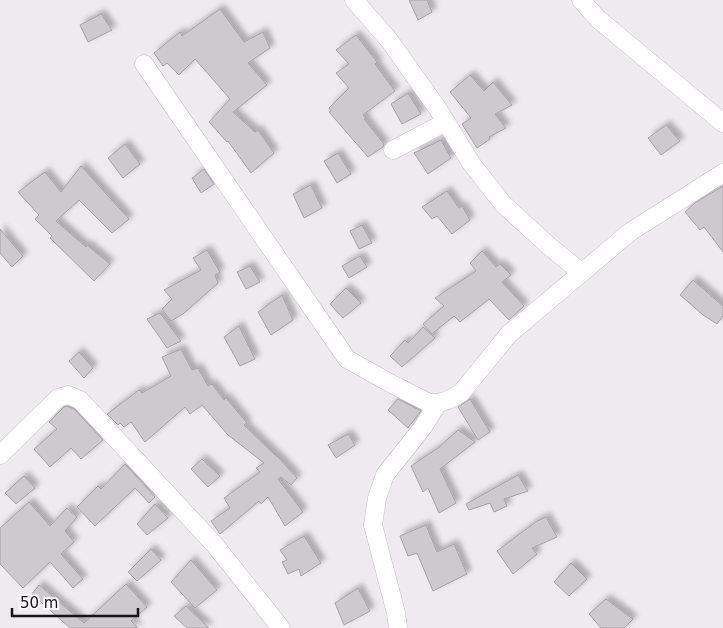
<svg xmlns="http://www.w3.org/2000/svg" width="723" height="628" font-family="'DejaVu Sans',sans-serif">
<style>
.building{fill:#cdcace;stroke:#a4a2a5;filter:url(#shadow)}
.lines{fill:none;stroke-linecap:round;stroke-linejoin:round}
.minor-casing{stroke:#c3c1c4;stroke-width:19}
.minor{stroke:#fff;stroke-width:18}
</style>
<defs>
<filter id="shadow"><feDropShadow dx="4.5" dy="-4.5" stdDeviation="2.5" flood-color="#0004"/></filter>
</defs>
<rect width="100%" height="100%" fill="#eeebef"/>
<g class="building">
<path d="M409 0H427L432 12 418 20Z"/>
<path d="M220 9 244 42 263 32 270 48 248 63 267 85 233 112 255 132 258 130 274 153 251 173 228 141 227 142 209 122 230 99 195 59 179 75 167 63 163 66 154 53 180 32 182 36Z"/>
<path d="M101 14 112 30 88 42 80 25Z"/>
<path d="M356 35 377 62 375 64 395 91 363 115 366 118 364 119 384 144 383 147 368 157 329 112 331 111 329 108 349 88 336 73 349 64 336 50Z"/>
<path d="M470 75 484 91 493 82 512 105 495 114 506 128 489 137 490 139 477 148 462 124 471 118 450 92Z"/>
<path d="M408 93 421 114 402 124 391 104Z"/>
<path d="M666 125 680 141 661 155 648 138Z"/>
<path d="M441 140 451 158 428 174 414 153Z"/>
<path d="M125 144 140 164 123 178 108 158Z"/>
<path d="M338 153 351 174 337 183 324 161Z"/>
<path d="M81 166 129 219 112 233 79 200 56 221 86 247 87 245 110 264 94 281 50 238 52 236 35 219 39 215 18 192 45 172 61 192Z"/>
<path d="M204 169 214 184 201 193 192 178Z"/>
<path d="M311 185 322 208 304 218 293 194Z"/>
<path d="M723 186V252L704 227 700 230 685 212 695 203Z"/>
<path d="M447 191 459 208 462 206 470 220 452 234 437 216 432 219 422 207Z"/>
<path d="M362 225 372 243 359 249 350 231Z"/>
<path d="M0 229 23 256 12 267 0 253Z"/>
<path d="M207 250 220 272 215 275 218 283 183 314 171 321 162 309 172 299 164 290 201 270 193 258Z"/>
<path d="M482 251 496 267 500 264 511 275 502 282 524 306 509 320 489 299 460 322 454 316 432 334 423 324 444 306 435 298 476 271 470 263Z"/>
<path d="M360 256 367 267 349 278 342 266Z"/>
<path d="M250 266 260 282 246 289 237 272Z"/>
<path d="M693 280 723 306V316L717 324 703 315 680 295Z"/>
<path d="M346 288 361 303 343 318 330 304Z"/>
<path d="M282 295 293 320 271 335 258 312Z"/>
<path d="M160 313 181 341 167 348 147 319Z"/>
<path d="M239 326 255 359 240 366 224 337Z"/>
<path d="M423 327 435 338 402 367 390 356 405 340 408 343Z"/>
<path d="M181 349 192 370 198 368 208 386 212 384 224 400 226 398 247 423 244 425 276 456H277L297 478 291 485 281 477 278 479 303 512 285 526 268 497 261 504 259 501 220 534 211 521 230 508 224 498 260 472 256 468 264 463 228 435 202 405 190 414 185 407 145 442 131 422 124 427 120 423 118 425 107 414 139 390 142 393 171 376 162 357Z"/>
<path d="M79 352 93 368 84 378 69 361Z"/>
<path d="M398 399 421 411 408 428 388 410Z"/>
<path d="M470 399 490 432 478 440 458 407Z"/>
<path d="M67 406 74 409 103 440 81 459 71 448 50 467 34 449 57 429 49 422 64 407Z"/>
<path d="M458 430 475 442 440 469 456 503 439 513 428 488 423 492 411 466 438 448Z"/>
<path d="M348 434 355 445 336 458 328 445Z"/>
<path d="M202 459 220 476 208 487 191 469Z"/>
<path d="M125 464 155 497 149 503 135 488 95 526 77 507 98 486 101 489Z"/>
<path d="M518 475 528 491 504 499 507 506 494 512 490 503 469 510 466 504Z"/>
<path d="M24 476 35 488 16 504 5 493Z"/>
<path d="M29 502 50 526 67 508 77 517 65 531 74 542 61 554 83 579 73 588 50 562 23 588 0 564V528Z"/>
<path d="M155 504 168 518 147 535 137 524Z"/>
<path d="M546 517 557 537 532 548 537 554 513 574 497 551 537 521Z"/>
<path d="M426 525 437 552 454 544 467 574 433 591 417 553 408 556 400 536Z"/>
<path d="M304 536 321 563 301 576 299 569 288 574 282 562 287 560 280 550Z"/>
<path d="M151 549 161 560 137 581 128 572Z"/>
<path d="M191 560 217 590 195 608 171 582Z"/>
<path d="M571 563 587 579 569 596 554 582Z"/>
<path d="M126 584 147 607 131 621 138 628H70L32 594 39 585 84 623Z"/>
<path d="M358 588 370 611 344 625 335 603Z"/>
<path d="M606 599 633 619 624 628H601L589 614Z"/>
<path d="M186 606 209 628H187L174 616Z"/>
</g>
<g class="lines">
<g class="minor-casing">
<g id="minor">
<path d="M354 0 389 40 438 109 471 163 503 204 549 246 582 273"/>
<path d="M581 0 598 19 723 123"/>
<path d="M144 64 347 359 390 383 429 403H438L448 400 461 393 509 334 630 232 723 173"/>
<path d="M393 150 446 122"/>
<path d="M0 455 58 398 68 395 80 400 214 544 281 628"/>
<path d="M398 628 396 613 373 525 377 498 385 475 423 427 438 403"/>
</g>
</g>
<use href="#minor" class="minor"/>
</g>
<path d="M12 608v8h126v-8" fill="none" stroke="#151415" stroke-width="2.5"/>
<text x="20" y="608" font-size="15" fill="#151415" stroke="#fbf9fc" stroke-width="4" paint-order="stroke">50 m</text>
</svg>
